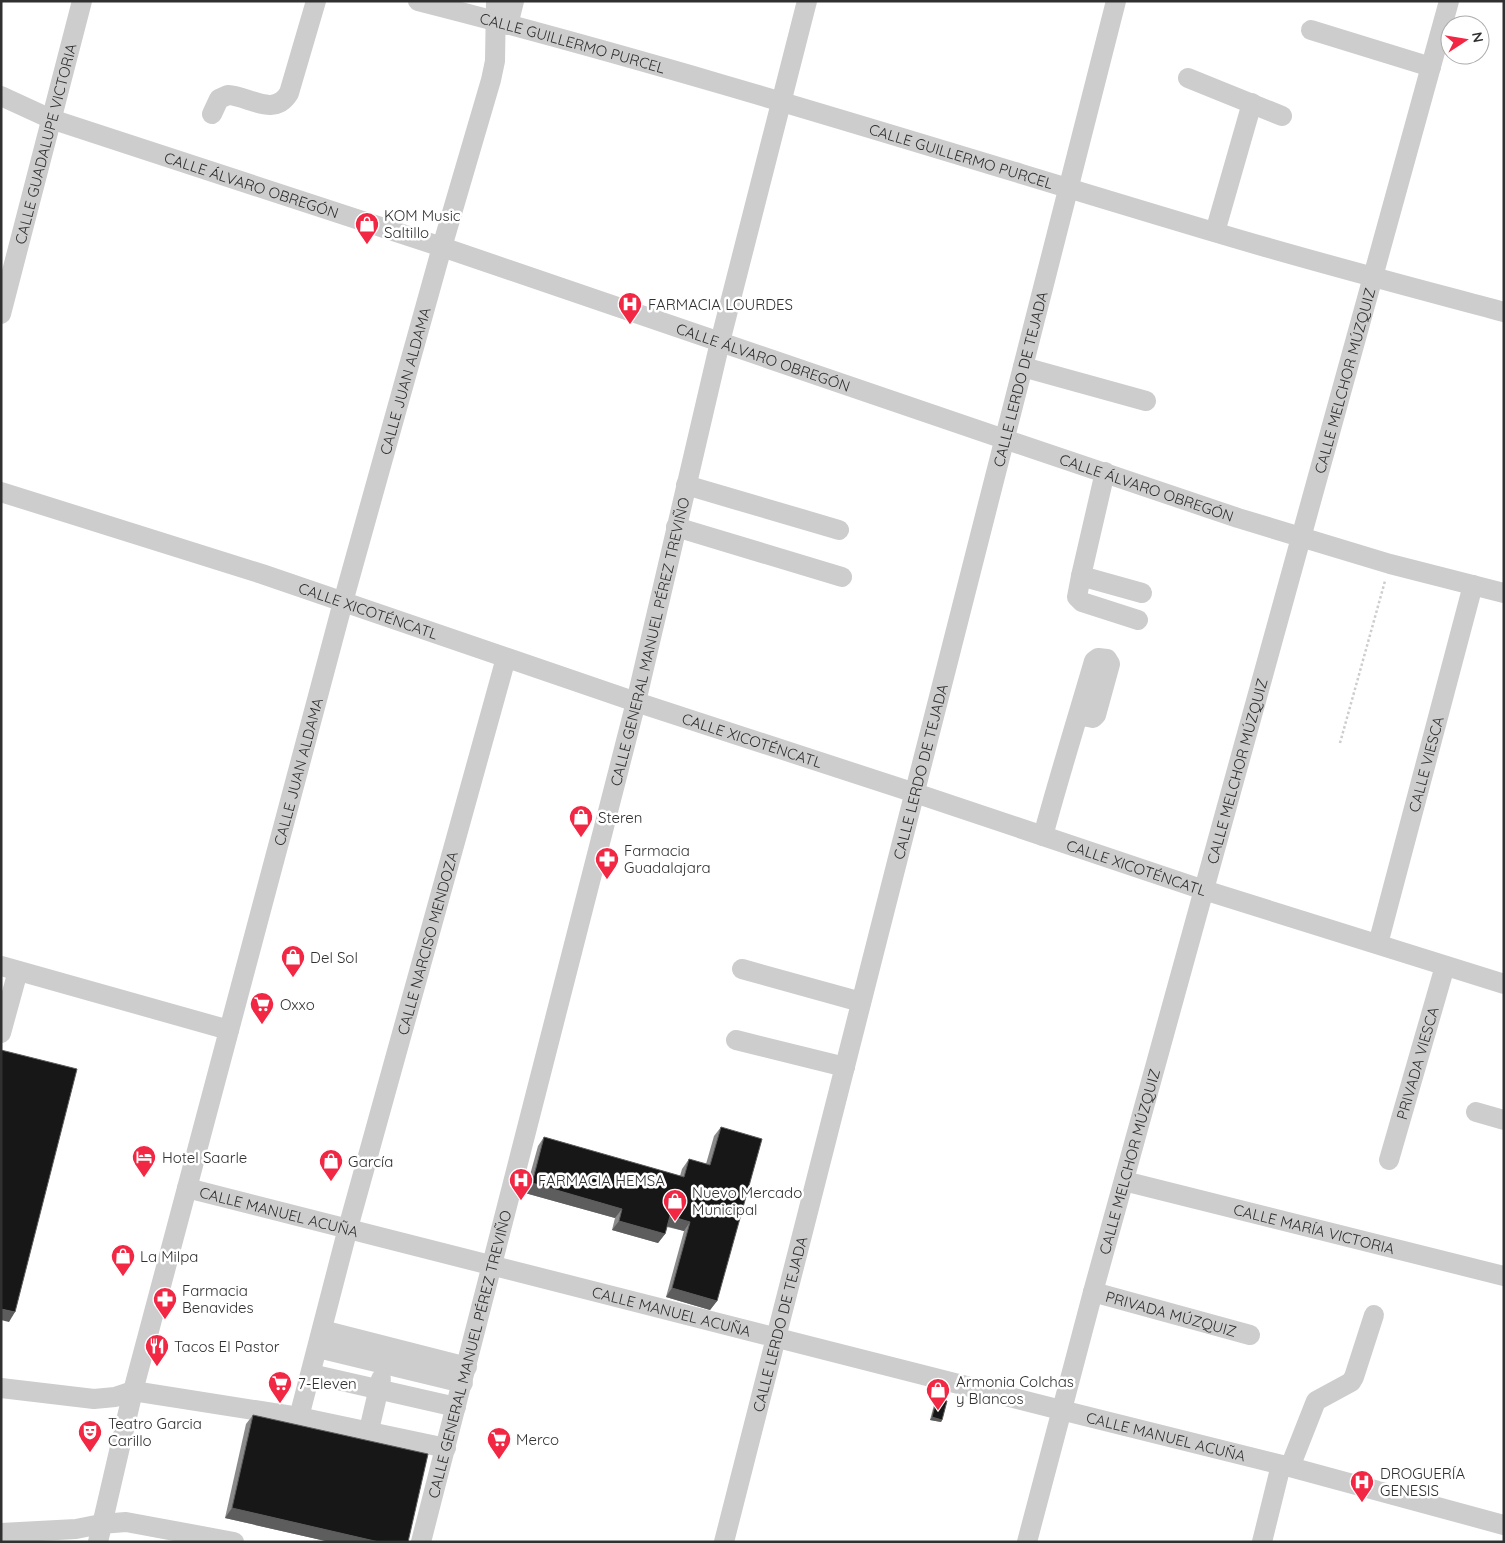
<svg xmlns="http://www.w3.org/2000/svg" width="1505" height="1543" font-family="Quicksand,sans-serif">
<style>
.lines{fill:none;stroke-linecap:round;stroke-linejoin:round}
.path{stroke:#cdcdcd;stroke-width:2.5;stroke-dasharray:2.5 2.5;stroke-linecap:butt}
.minor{stroke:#cdcdcd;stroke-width:20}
.wall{fill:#8b8b8b}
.shaded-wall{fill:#5d5d5d}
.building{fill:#171717;stroke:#5d5d5d}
.labels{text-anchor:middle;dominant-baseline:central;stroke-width:5;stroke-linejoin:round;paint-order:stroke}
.street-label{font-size:15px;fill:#303030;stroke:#fff}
.poi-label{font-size:15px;fill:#303030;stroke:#fff;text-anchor:start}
</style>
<rect width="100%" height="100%" fill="#fff"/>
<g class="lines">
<path class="path" d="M1340 743 1385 581"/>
<g class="minor">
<path id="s1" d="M418 1C686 69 949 153 1214 232 1310 261 1407 286 1504 312"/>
<path d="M508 25 514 1"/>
<path d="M1311 30 1431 67"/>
<path d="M1188 78 1282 116"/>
<path id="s2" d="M1 96 51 119 442 247 1004 439 1238 518 1390 564 1504 593"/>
<path d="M212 114 219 99 228 95C249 96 274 118 289 93L316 1"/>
<path d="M1215 232 1252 103"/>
<path id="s3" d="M1 314 82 1"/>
<path d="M1023 367 1146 401"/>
<path d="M1105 472 1081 576 1077 597 1082 602 1138 620"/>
<path d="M686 485 839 530"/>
<path id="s4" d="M1 492 262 574 636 702 915 793 1204 890 1504 984"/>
<path d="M676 527 842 577"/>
<path d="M1081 576 1142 593"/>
<path d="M1043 836C1059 777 1077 719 1094 661L1098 658 1107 659 1110 664 1096 715 1093 718 1078 715"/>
<path id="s5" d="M1378 944 1473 585"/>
<path d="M1 966 229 1030"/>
<path d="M742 969 861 1002"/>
<path d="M1 1033 18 971"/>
<path d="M736 1040 845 1067"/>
<path d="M1476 1112 1504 1120"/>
<path id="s6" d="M1389 1160 1445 966"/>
<path id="s7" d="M1124 1181 1504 1276"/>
<path id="s8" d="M187 1188 1061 1410 1290 1467 1504 1525"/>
<path id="s9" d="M1093 1292 1250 1335"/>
<path d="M322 1330 467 1367"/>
<path d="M318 1348 463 1383"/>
<path d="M311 1374 456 1407"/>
<path d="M1 1388 94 1399 115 1397 133 1391 299 1417 446 1448"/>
<path id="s10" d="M299 1417 348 1228 506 658"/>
<path d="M369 1430 381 1379"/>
<path d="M1290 1467 1316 1401 1351 1382 1354 1377 1374 1315"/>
<path d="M1 1533 76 1529 101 1524 126 1522 234 1542"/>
<path id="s11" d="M98 1542 133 1391 343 602 442 247 491 80 495 61 496 1"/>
<path id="s12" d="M421 1542 636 702 720 342 807 1"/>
<path id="s13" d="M724 1542 1116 1"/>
<path id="s14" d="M1027 1542 1093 1292 1449 1"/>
<path d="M1262 1542 1281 1465"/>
</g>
</g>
<g class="wall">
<path d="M721 1127 717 1301 710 1310 666 1297 684 1231 667 1227 665 1234 658 1243 612 1230 615 1218 525 1193 538 1146 544 1137 680 1176 682 1169 689 1159 706 1164 714 1136Z"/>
<path d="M937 1398 942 1420 941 1422 930 1420 935 1401Z"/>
<path d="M253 1415 408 1542H330L225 1518 246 1424Z"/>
</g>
<g class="shaded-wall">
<path d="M532 1183 622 1209 615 1218 525 1193Z"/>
<path d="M670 1216 690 1222 684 1231 663 1225Z"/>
<path d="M619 1221 665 1234 658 1243 612 1230Z"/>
<path d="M672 1288 717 1301 710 1310 666 1297Z"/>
<path d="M1 1309 15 1312 9 1322 1 1320Z"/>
<path d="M932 1417 942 1420 941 1422 930 1420Z"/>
<path d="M232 1508 379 1542H330L225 1518Z"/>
</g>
<g class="building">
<path d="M1 1050 77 1069 15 1312 1 1309Z"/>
<path d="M721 1127 762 1139 717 1301 672 1288 690 1222 670 1216 665 1234 619 1221 622 1209 532 1183 544 1137 684 1177 689 1159 710 1165Z"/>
<path d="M937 1398 947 1401 942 1420 932 1417Z"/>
<path d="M253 1415 428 1454 408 1542H379L232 1508Z"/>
</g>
<defs>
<g id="shop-pin" transform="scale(1.25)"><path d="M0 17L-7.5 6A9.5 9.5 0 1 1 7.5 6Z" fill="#f22744" stroke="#fff"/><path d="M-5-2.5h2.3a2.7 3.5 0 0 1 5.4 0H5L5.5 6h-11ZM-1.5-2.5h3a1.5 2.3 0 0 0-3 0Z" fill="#fff"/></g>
<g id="hospital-pin" transform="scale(1.25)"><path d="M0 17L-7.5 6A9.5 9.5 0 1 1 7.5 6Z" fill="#f22744" stroke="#fff"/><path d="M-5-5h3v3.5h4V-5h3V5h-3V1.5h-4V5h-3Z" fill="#fff"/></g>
<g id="pharmacy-pin" transform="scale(1.25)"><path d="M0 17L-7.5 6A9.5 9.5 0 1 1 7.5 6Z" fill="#f22744" stroke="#fff"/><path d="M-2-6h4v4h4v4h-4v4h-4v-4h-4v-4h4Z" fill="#fff"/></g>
<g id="supermarket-pin" transform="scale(1.25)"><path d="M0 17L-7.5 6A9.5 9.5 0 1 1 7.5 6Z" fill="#f22744" stroke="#fff"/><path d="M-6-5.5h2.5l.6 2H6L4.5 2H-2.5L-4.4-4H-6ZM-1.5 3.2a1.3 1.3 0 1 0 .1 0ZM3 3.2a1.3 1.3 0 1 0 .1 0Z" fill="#fff"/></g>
<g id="hotel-pin" transform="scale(1.25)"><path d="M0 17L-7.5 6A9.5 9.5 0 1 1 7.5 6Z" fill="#f22744" stroke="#fff"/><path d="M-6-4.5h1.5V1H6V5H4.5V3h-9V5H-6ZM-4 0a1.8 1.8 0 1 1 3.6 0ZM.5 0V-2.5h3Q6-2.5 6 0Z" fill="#fff"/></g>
<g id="restaurant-pin" transform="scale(1.25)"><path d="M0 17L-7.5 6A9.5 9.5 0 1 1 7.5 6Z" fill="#f22744" stroke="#fff"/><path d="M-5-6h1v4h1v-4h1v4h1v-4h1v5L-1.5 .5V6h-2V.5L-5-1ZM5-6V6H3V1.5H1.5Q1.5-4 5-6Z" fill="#fff"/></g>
<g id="theatre-pin" transform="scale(1.25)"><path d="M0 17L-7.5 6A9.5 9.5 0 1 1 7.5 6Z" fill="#f22744" stroke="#fff"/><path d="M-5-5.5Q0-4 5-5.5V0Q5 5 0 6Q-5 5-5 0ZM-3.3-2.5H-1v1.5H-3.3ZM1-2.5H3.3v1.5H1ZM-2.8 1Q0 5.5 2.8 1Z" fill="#fff"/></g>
</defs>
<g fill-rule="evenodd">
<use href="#shop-pin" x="367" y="224"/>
<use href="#hospital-pin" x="630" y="304"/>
<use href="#shop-pin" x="581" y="817"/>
<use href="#pharmacy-pin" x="607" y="859"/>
<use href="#shop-pin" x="293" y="957"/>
<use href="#supermarket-pin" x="262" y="1004"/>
<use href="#hotel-pin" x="144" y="1157"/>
<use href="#shop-pin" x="331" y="1161"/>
<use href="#hospital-pin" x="521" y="1180"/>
<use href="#shop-pin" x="675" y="1201"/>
<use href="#shop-pin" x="123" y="1256"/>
<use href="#pharmacy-pin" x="165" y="1299"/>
<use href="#restaurant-pin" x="157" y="1346"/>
<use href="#supermarket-pin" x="280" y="1383"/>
<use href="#shop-pin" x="938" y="1390"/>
<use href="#theatre-pin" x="90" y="1432"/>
<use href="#supermarket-pin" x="499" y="1439"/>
<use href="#hospital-pin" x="1362" y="1482"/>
</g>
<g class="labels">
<g class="street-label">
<text stroke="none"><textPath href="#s1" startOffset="160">CALLE GUILLERMO PURCEL</textPath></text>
<text stroke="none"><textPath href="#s3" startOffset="176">CALLE GUADALUPE VICTORIA</textPath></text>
<text stroke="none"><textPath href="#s1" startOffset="565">CALLE GUILLERMO PURCEL</textPath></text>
<text stroke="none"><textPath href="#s2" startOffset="266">CALLE ÁLVARO OBREGÓN</textPath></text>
<text stroke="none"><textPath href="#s2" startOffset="806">CALLE ÁLVARO OBREGÓN</textPath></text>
<text stroke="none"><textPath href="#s13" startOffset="1200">CALLE LERDO DE TEJADA</textPath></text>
<text stroke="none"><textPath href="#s11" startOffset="1201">CALLE JUAN ALDAMA</textPath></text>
<text stroke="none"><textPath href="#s14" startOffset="1204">CALLE MELCHOR MÚZQUIZ</textPath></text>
<text stroke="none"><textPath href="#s2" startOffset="1211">CALLE ÁLVARO OBREGÓN</textPath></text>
<text stroke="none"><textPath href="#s4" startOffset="386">CALLE XICOTÉNCATL</textPath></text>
<text stroke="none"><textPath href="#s12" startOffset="929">CALLE GENERAL MANUEL PÉREZ TREVIÑO</textPath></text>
<text stroke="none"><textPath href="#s4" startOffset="791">CALLE XICOTÉNCATL</textPath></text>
<text stroke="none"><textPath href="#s5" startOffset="186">CALLE VIESCA</textPath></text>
<text stroke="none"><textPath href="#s11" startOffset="796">CALLE JUAN ALDAMA</textPath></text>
<text stroke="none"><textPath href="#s14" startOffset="799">CALLE MELCHOR MÚZQUIZ</textPath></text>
<text stroke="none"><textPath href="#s13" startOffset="795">CALLE LERDO DE TEJADA</textPath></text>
<text stroke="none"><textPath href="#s4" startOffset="1196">CALLE XICOTÉNCATL</textPath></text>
<text stroke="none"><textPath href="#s10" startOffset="491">CALLE NARCISO MENDOZA</textPath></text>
<text stroke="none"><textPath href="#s6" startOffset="101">PRIVADA VIESCA</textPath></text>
<text stroke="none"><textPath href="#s14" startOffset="394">CALLE MELCHOR MÚZQUIZ</textPath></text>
<text stroke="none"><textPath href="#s8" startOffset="95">CALLE MANUEL ACUÑA</textPath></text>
<text stroke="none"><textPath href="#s7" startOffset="196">CALLE MARÍA VICTORIA</textPath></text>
<text stroke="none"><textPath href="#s8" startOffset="500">CALLE MANUEL ACUÑA</textPath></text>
<text stroke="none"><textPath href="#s9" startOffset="81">PRIVADA MÚZQUIZ</textPath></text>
<text stroke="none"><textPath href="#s13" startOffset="225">CALLE LERDO DE TEJADA</textPath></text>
<text stroke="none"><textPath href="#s12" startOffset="194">CALLE GENERAL MANUEL PÉREZ TREVIÑO</textPath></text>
<text stroke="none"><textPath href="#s8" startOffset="1010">CALLE MANUEL ACUÑA</textPath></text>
</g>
<g class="poi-label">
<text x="384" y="215">KOM Music<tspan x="384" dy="17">Saltillo</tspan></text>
<text x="648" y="304">FARMACIA LOURDES</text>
<text x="598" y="817">Steren</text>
<text x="624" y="850">Farmacia<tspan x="624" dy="17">Guadalajara</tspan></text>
<text x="310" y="957">Del Sol</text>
<text x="280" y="1004">Oxxo</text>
<text x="162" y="1157">Hotel Saarle</text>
<text x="348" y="1161">García</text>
<text x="538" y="1180">FARMACIA HEMSA</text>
<text x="692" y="1192">Nuevo Mercado<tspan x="692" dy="17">Municipal</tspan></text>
<text x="140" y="1256">La Milpa</text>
<text x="182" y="1290">Farmacia<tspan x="182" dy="17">Benavides</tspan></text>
<text x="174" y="1346">Tacos El Pastor</text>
<text x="956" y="1381">Armonia Colchas<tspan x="956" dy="17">y Blancos</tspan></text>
<text x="298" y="1383">7-Eleven</text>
<text x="108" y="1423">Teatro Garcia<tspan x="108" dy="17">Carillo</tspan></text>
<text x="516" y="1439">Merco</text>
<text x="1380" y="1473">DROGUERÍA<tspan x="1380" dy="17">GENESIS</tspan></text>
</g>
</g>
<rect width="1505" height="1543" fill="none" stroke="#303030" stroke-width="5"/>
<g transform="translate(1465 40) rotate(78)"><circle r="24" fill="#ffffff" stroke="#acacac"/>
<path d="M0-4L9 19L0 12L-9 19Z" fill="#f22744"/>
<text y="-8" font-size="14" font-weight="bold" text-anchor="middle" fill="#303030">N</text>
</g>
</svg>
